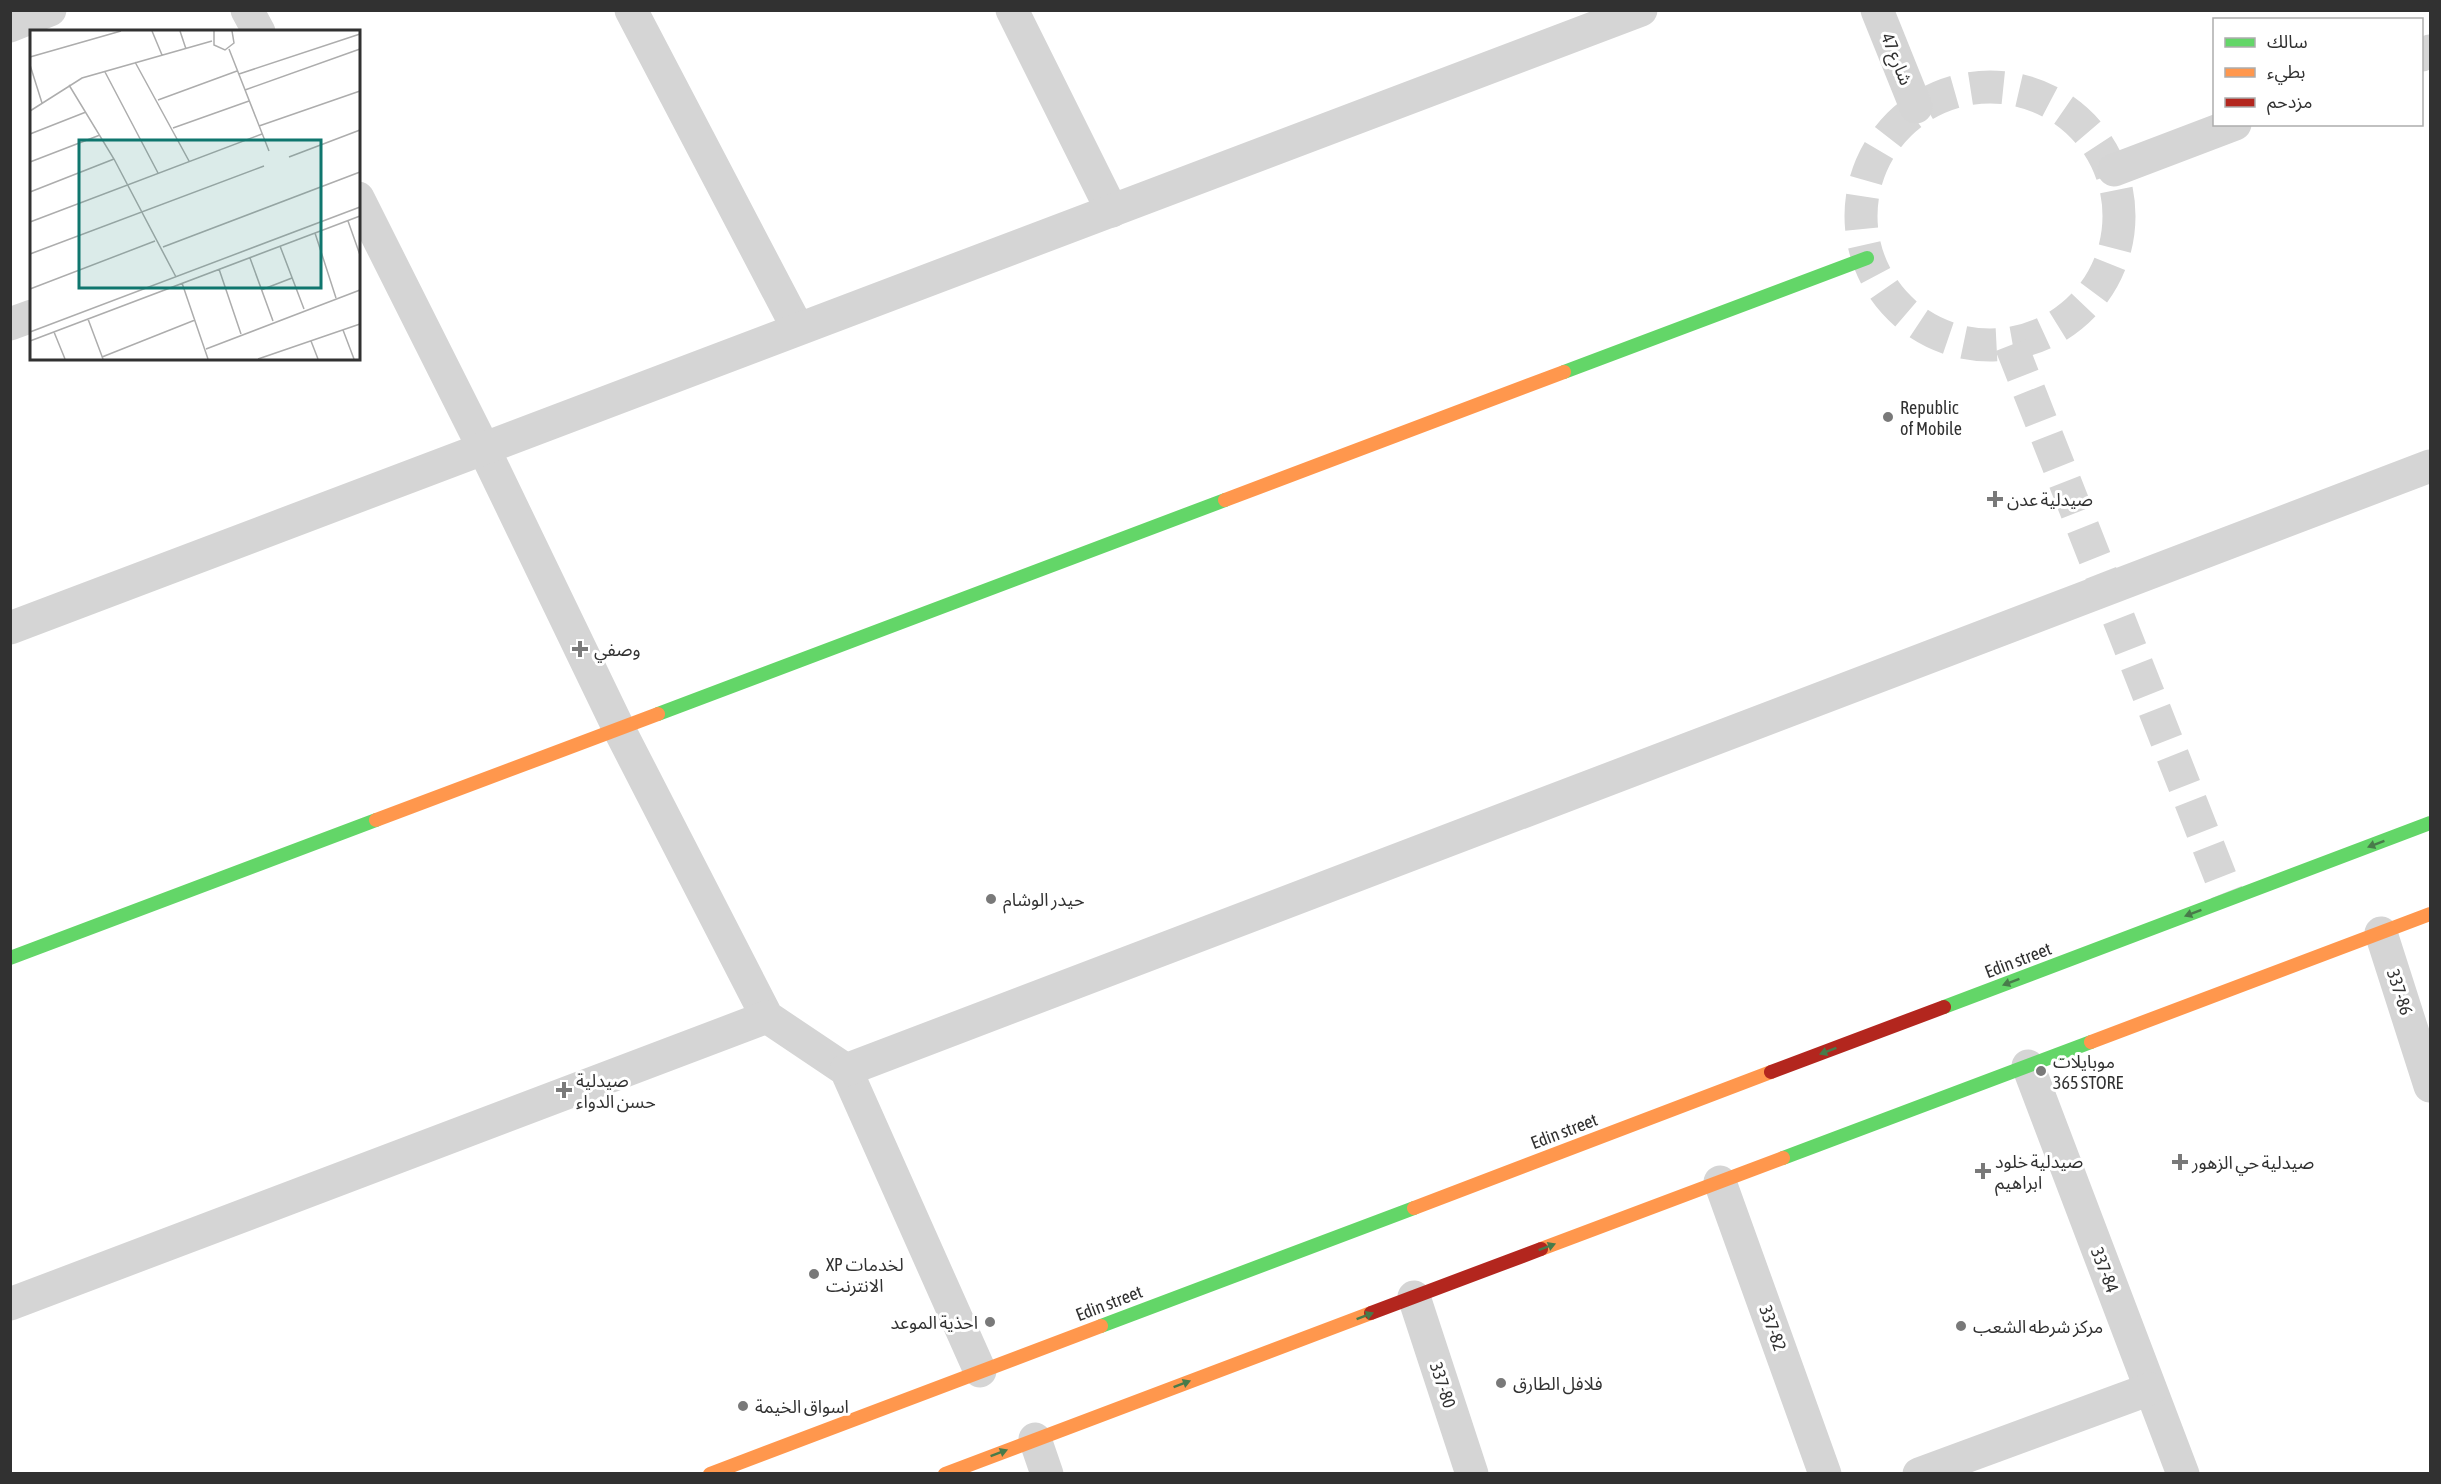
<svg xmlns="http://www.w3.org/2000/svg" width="2441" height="1484" font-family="'Asap Condensed','Noto Sans Arabic',sans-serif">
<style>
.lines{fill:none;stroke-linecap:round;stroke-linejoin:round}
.street-tunnel{stroke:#d6d6d6;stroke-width:33;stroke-dasharray:33 16;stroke-linecap:butt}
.street{stroke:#d5d5d5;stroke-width:33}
.fast{stroke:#63d668;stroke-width:14}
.slow{stroke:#ff974d;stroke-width:14}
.jam{stroke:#b3261e;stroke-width:14}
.oneway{fill:#487b4a}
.poi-dot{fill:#797979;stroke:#fff;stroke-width:2}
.labels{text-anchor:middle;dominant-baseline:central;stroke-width:6;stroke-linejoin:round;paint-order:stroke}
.street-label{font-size:18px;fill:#313131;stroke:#fff}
.poi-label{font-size:18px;fill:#313131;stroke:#fff;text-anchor:start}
.inset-road{fill:none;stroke:#adadad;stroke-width:1.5}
.view{fill:#0f766e;fill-opacity:0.15;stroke:#0f766e;stroke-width:3}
.inset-edge{fill:none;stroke:#313131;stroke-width:3}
</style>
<rect width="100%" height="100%" fill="#fff"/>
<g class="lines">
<g class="street-tunnel">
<circle cx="1990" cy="216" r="129"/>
<path d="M2011 345 2229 899"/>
</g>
<g class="street">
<path d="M247 10 259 32"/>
<path d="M631 10 798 329"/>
<path d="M1012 10 1112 211"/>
<path d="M1877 10 1916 107"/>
<path d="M10 26 50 10"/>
<path d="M2422 55 2430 51"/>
<path d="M2114 170 2235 124"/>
<path d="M358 198 484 449 619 729 767 1017 846 1070 980 1371"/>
<path d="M10 324 32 316"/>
<path d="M10 628 1641 10"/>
<path d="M2381 933 2430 1086"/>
<path d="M2028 1066 2183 1474"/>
<path d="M846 1070 2430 466"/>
<path d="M1720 1182 1825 1474"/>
<path d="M1414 1297 1472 1474"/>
<path d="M10 1304 767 1017"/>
<path d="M1035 1439 1047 1474"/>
<path d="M1919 1474 2150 1389"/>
</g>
<g class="fast">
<path d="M1564 372 1867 258"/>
<path d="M658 714 1225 500"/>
<path d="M10 958 376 820"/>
<path d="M1944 1007 2430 823"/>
<path d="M1783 1158 2091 1042"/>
<path d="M1101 1326 1414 1208"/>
</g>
<g class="slow">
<path d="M1225 500 1564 372"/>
<path d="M376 820 658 714"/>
<path d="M2091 1042 2430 914"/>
<path d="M1414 1208 1771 1072"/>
<path d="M1541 1249 1783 1158"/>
<path d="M710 1474 1101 1326"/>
<path d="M945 1474 1371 1313"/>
</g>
<g class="jam">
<path d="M1771 1072 1944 1007"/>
<path d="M1371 1313 1541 1249"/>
</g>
</g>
<defs><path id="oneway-solid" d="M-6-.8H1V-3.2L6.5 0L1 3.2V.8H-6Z" transform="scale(1.5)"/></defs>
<g class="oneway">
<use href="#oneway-solid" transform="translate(2376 844) rotate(159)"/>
<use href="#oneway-solid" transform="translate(2193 913) rotate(159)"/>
<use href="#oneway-solid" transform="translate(2011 982) rotate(159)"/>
<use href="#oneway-solid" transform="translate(1828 1051) rotate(159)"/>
<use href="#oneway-solid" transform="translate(1547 1247) rotate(-21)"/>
<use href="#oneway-solid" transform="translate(1365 1316) rotate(-21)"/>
<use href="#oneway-solid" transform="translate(1182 1384) rotate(-21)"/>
<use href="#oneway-solid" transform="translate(999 1453) rotate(-21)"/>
</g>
<g class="poi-dot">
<circle cx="1888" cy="417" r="6"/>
<path d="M1992 490h6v6h6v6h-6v6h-6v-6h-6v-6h6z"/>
<path d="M577 640h6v6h6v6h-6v6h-6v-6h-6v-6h6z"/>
<circle cx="991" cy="899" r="6"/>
<circle cx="2041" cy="1071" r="6"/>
<path d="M561 1081h6v6h6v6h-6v6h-6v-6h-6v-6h6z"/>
<path d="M2177 1153h6v6h6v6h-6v6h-6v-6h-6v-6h6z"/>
<path d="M1980 1162h6v6h6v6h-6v6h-6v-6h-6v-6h6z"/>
<circle cx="814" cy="1274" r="6"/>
<circle cx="990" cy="1322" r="6"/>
<circle cx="1961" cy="1326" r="6"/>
<circle cx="1501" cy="1383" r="6"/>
<circle cx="743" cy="1406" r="6"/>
</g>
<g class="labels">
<g class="street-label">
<text transform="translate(1897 59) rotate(68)">شارع 47</text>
<text transform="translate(2018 960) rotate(-21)">Edin street</text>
<text transform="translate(2400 992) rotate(72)">337-86</text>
<text transform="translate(1564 1131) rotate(-21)">Edin street</text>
<text transform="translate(2105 1270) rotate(69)">337-84</text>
<text transform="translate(1109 1303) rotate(-21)">Edin street</text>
<text transform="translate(1773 1328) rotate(70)">337-82</text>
<text transform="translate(1443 1385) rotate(72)">337-80</text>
</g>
<g class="poi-label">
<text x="1900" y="407">Republic<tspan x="1900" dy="21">of Mobile</tspan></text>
<text x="2007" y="499">صيدلية عدن</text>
<text x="594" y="649">وصفي</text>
<text x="1003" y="899">حيدر الوشام</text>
<text x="2053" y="1061">موبايلات<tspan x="2053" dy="21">365 STORE</tspan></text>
<text x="576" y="1080">صيدلية<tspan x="576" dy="21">حسن الدواء</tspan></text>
<text x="1995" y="1161">صيدلية خلود<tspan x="1995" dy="21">ابراهيم</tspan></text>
<text x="2192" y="1162">صيدلية حي الزهور</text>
<text x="826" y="1264">XP لخدمات<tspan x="826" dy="21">الانترنت</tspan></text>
<text x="978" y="1322" text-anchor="end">احذية الموعد</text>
<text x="1973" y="1326">مركز شرطه الشعب</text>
<text x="1513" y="1383">فلافل الطارق</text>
<text x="755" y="1406">اسواق الخيمة</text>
</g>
</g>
<g transform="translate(30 30)">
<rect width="330" height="330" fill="#fff"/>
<path class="inset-road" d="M122 1 132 25M150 1 156 19M184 1V15L195 20 204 13 202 1M199 19 239 121M0 27 91 1M105 32 159 131M0 35 12 73M75 42 128 143M209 44 330 4M39 55 84 129 146 247M215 60 330 19M128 70 207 41M0 81 52 48 182 11M229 96 330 61M143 98 219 71M0 104 56 82M259 127 330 100M0 132 70 105M0 162 84 129M318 191 330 225M0 192 232 104M285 203 306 268M250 216 274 279M133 217 330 142M0 224 234 136M220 228 243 291M189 239 211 304M152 253 178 329M0 259 125 211M231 260 262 248M58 289 73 329M313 300 324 329M0 302 330 177M24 302 35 329M0 311 330 186M281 311 288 329M176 319 330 260M72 327 165 290M228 329 330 294"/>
<path class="view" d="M49 110H291V258H49Z"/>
<rect width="330" height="330" class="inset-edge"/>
</g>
<rect width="2441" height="1484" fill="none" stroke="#313131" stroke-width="24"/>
<rect x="2213" y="18" width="210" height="108" fill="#ffffff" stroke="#adadad" stroke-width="1.5"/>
<rect x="2225" y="38" width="30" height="9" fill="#63d668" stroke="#adadad" stroke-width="1.5"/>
<text x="2267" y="48" font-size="18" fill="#313131">سالك</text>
<rect x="2225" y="68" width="30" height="9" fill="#ff974d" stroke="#adadad" stroke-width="1.5"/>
<text x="2267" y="78" font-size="18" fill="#313131">بطيء</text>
<rect x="2225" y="98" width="30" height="9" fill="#b3261e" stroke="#adadad" stroke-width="1.5"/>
<text x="2267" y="108" font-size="18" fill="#313131">مزدحم</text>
</svg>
